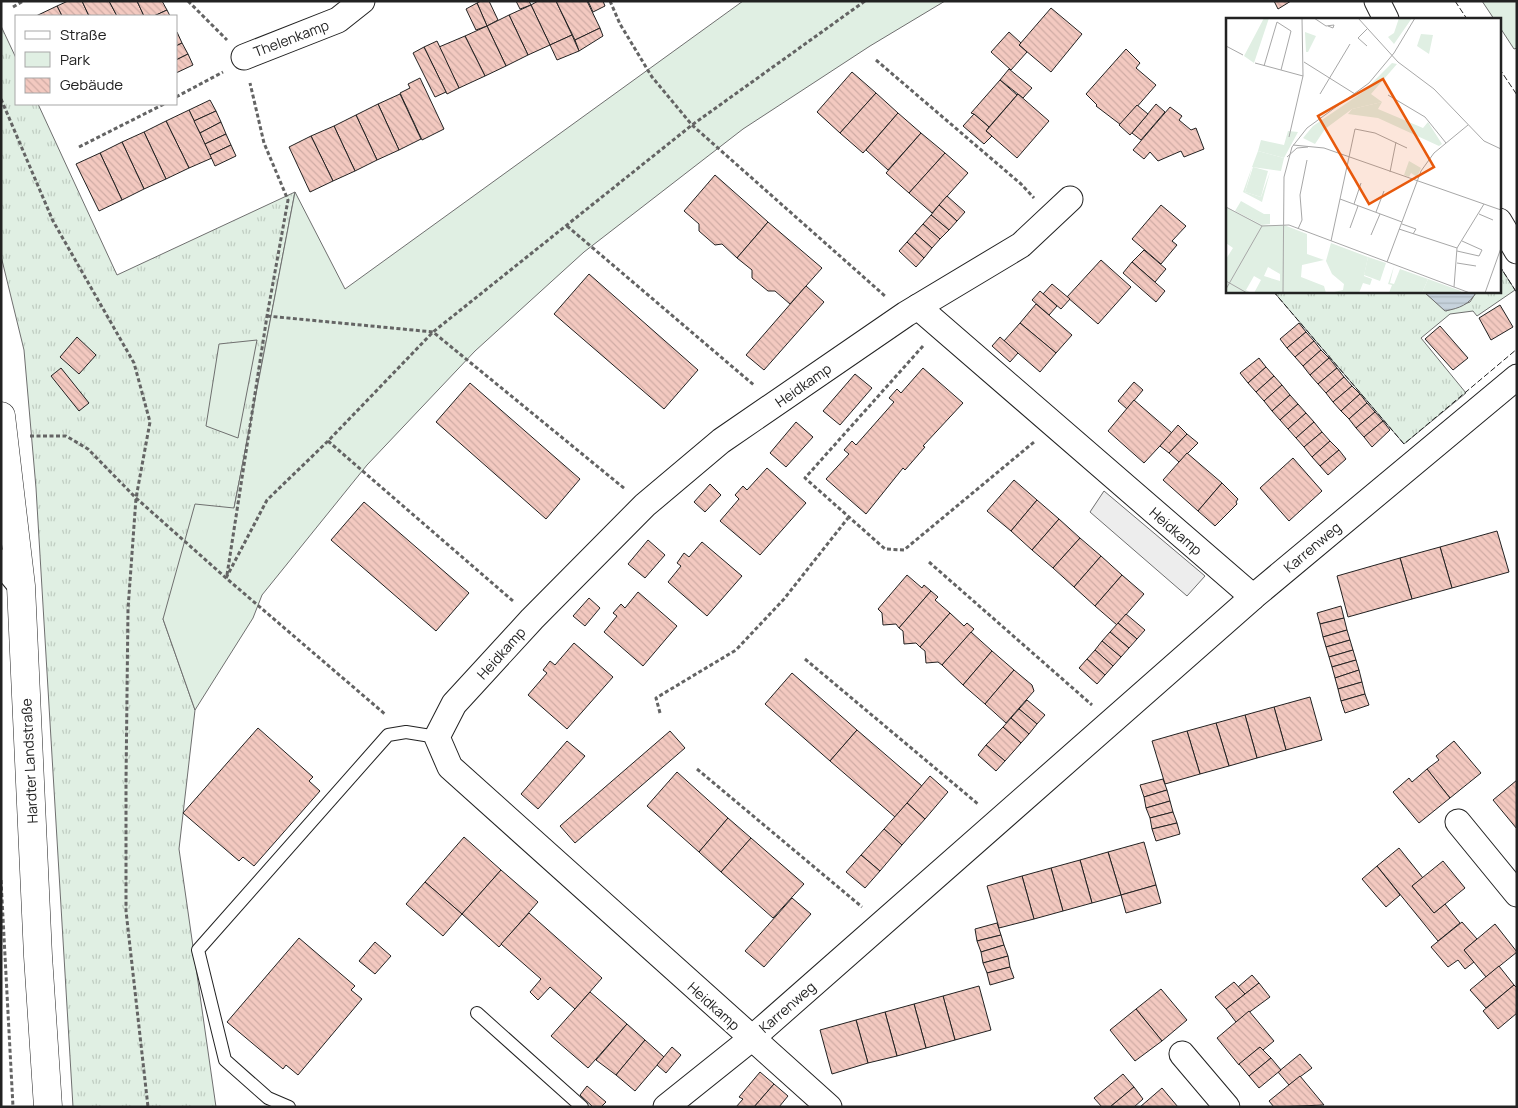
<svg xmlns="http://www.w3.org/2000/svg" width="1518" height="1108" font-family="Manrope,sans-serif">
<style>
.grass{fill:url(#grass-tufts);stroke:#6f6f6f}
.green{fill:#e0efe3;stroke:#6f6f6f}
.parking{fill:#ededed;stroke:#6f6f6f}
.water{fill:url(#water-rules);stroke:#6f6f6f}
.building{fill:url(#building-back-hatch);stroke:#222}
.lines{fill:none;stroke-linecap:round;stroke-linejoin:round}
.service-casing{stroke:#222;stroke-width:14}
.minor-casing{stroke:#222;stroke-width:27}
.secondary-casing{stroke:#222;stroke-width:29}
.path{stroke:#646464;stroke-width:3;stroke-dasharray:4 2.5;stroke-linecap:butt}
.service{stroke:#fff;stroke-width:12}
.minor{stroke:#fff;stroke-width:25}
.secondary{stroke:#fff;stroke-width:28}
.fence{stroke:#222;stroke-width:1;stroke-dasharray:6 2.5;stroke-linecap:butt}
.labels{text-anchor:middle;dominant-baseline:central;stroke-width:4;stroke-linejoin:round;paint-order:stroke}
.street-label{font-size:14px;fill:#222;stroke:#fff}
.inset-road{fill:none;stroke:#a7a7a7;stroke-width:1}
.view{fill:#e8590c;fill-opacity:0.15;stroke:#e8590c;stroke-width:2.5}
.inset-edge{fill:none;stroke:#222;stroke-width:2.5}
</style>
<defs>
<pattern id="grass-tufts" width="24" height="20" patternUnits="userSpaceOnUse" patternTransform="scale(1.25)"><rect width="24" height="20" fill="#e0efe3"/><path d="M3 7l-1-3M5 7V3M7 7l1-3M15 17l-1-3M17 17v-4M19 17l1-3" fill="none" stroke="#c0cdc2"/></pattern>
<pattern id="water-rules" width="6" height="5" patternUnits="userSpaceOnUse" patternTransform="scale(1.25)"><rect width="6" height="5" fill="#c7d3dd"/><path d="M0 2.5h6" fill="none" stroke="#abb5bd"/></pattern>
<pattern id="building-back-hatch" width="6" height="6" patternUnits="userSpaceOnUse" patternTransform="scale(1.25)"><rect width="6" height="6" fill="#f3c9c0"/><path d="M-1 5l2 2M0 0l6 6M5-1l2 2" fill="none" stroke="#d0aca5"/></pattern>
</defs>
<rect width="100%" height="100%" fill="#fff"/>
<g class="grass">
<path d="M1 26 16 58V104H38L117 275 295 192 234 508 163 619 195 710 179 849 216 1107H73L36 488 24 350 1 256Z"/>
<path d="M1499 265 1515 290 1477 316 1473 311 1450 314 1421 338 1466 393 1404 444 1273 291H1423L1446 311 1470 302 1477 291H1499Z"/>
</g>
<g class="green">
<path d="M743 1H945L870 46 743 129 584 252 475 351 367 465 262 595 253 618 195 710 163 619 195 504 234 508 295 192 345 289Z"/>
<path d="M1482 1H1517V48L1514 49 1499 26V19H1494Z"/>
<path d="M257 340 238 438 206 426 219 344Z"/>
</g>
<path class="parking" d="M1104 491 1205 576 1187 596 1090 512Z"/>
<path class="water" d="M1423 291H1477C1469 305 1460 308 1445 311Z"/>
<g class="building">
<path d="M68 1H82L89 16H62L57 6Z"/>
<path d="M82 1H109L117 16H89Z"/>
<path d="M109 1H137L144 16H117Z"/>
<path d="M137 1H162L167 10 154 16H144Z"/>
<path d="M481 1H489L498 20 487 26 477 3Z"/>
<path d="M516 1H529L531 5 520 9Z"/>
<path d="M538 1H556L572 35 550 45 531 5Z"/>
<path d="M556 1H587L600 28 575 40Z"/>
<path d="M588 1H603L605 6 593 12Z"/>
<path d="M1274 1H1291L1278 9Z"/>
<path d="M477 3 487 26 476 30 466 9Z"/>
<path d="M531 5 550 45 528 55 509 15Z"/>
<path d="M57 6 62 16H36Z"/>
<path d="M1051 8 1082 34 1051 72 1019 45Z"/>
<path d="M167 10 170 16H154Z"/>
<path d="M509 15 528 55 506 66 487 26Z"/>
<path d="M487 26 506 66 485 76 465 36Z"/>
<path d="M600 28 603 36 579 51 575 40Z"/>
<path d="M177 32 182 43 176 46V33Z"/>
<path d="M1009 32 1021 43 1019 45 1027 52 1011 70 991 52Z"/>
<path d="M572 35 579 51 557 60 550 45Z"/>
<path d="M465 36 485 76 459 88 439 47Z"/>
<path d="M437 41 459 88 447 94 424 47Z"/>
<path d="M182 43 188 54 176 60V46Z"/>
<path d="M424 47 446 92 435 97 413 53Z"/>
<path d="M1126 49 1140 63 1136 68 1156 85 1121 125 1096 106 1097 105 1086 94Z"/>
<path d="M188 54 193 65 176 73V60Z"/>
<path d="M1009 69 1032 88 1023 98 1000 80Z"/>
<path d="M852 72 876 93 840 133 817 112Z"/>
<path d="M420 78 444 129 422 140 400 93 410 88 408 84Z"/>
<path d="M1000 80 1017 95 989 127 974 114 971 113Z"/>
<path d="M876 93 898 113 863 153 840 133Z"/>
<path d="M400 94 421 139 399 150 378 104Z"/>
<path d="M1018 94 1049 121 1017 158 986 131Z"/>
<path d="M210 100 216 111 194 121 189 110Z"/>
<path d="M378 104 399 150 377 160 356 115Z"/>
<path d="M1156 104 1165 112 1141 140 1132 133Z"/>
<path d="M1137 105 1148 114 1130 135 1119 125Z"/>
<path d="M1170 107 1182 116 1179 120 1191 130 1196 128 1204 149 1184 157 1181 151 1158 161 1150 152 1144 159 1133 150Z"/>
<path d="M189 110 212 158 189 168 166 121Z"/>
<path d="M216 111 221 122 200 133 194 121Z"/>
<path d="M898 113 921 133 888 170 866 150Z"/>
<path d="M974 114 989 127 986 131 992 136 984 144 963 126Z"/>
<path d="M356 115 377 160 355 171 334 126Z"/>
<path d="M166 121 189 168 166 179 144 132Z"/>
<path d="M221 122 226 134 205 144 200 133Z"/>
<path d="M334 126 355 171 333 181 311 136Z"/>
<path d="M144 132 166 179 144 189 122 142Z"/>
<path d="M921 133 945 153 909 193 886 173Z"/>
<path d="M226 134 231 145 210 155 205 144Z"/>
<path d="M311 136 333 181 310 192 289 147Z"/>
<path d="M122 142 144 189 122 200 100 153Z"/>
<path d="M231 145 236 156 215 166 210 155Z"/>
<path d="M100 153 122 200 99 211 76 164Z"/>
<path d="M945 153 968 173 932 213 909 193Z"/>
<path d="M715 175 768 222 737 258 722 244 715 245 699 231V224L684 211Z"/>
<path d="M947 196 965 212 957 221 939 205Z"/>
<path d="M939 205 957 221 949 230 931 215Z"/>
<path d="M1161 205 1186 226 1172 241 1177 245 1161 264 1132 239Z"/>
<path d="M931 215 949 230 940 239 923 224Z"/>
<path d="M768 222 822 268 790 304 775 291H768L752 278V270L737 258Z"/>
<path d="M923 224 940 239 932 248 915 233Z"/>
<path d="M915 233 932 248 924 258 907 242Z"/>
<path d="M907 242 924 258 916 267 899 251Z"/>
<path d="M1144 250 1166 269 1155 282 1132 262Z"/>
<path d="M1101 260 1131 287 1098 324 1067 297Z"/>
<path d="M1132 262 1165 291 1156 302 1123 273Z"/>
<path d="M589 274 698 370 664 409 554 314Z"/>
<path d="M1052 284 1070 299 1061 309 1043 294Z"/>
<path d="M806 286 824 302 764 370 746 355Z"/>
<path d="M1040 291 1057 306 1049 315 1032 300Z"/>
<path d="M1036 304 1072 335 1056 353 1020 323Z"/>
<path d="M1500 305 1513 327 1491 340 1479 318Z"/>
<path d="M1020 323 1056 353 1040 372 1004 341Z"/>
<path d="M1299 323 1306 332 1287 348 1280 339Z"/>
<path d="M1440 326 1468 358 1453 370 1425 339Z"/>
<path d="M1306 332 1314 341 1295 357 1287 348Z"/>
<path d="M77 337 96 355 79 374 60 357Z"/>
<path d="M1000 337 1018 353 1010 362 992 346Z"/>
<path d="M1314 341 1321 350 1303 366 1295 357Z"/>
<path d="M1321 350 1329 358 1310 375 1303 366Z"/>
<path d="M1259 358 1266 367 1248 383 1240 373Z"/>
<path d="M1329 358 1337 368 1318 384 1310 375Z"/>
<path d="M1266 367 1274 376 1256 392 1248 383Z"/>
<path d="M61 368 89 403 79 411 51 376Z"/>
<path d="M923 368 963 403 923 446 925 447 905 470 903 468 866 514 826 479 849 454 844 450 852 441 856 445 894 402 889 398 897 389 901 393Z"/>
<path d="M1337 368 1344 377 1326 393 1318 384Z"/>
<path d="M855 374 872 388 840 425 823 411Z"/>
<path d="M1274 376 1282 385 1264 401 1256 392Z"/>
<path d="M1344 377 1352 386 1333 402 1326 393Z"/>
<path d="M1134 382 1143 390 1127 409 1118 401Z"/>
<path d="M470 383 580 479 546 519 436 422Z"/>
<path d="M1282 385 1290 395 1272 411 1264 401Z"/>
<path d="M1352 386 1360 394 1341 411 1333 402Z"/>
<path d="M1360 394 1367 403 1349 419 1341 411Z"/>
<path d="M1290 395 1298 404 1280 420 1272 411Z"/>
<path d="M1134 400 1172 433 1144 463 1108 431Z"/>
<path d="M1367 403 1375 412 1356 428 1349 419Z"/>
<path d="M1298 404 1306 413 1288 429 1280 420Z"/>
<path d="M1375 412 1383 421 1364 437 1356 428Z"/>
<path d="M1306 413 1314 422 1296 438 1288 429Z"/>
<path d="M1383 421 1390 430 1372 447 1364 437Z"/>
<path d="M796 422 813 437 786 467 770 453Z"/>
<path d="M1314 422 1322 432 1304 447 1296 438Z"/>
<path d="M1178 425 1187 434 1169 453 1160 446Z"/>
<path d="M1322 432 1330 441 1312 457 1304 447Z"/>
<path d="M1187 434 1198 443 1179 462 1169 453Z"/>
<path d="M1330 441 1339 450 1320 466 1312 457Z"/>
<path d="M1339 450 1346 459 1328 475 1320 466Z"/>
<path d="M1187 453 1222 483 1198 511 1163 480Z"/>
<path d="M1293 458 1322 491 1289 521 1260 488Z"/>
<path d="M767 468 806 503 760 555 720 521 739 499 735 495 743 486 747 490Z"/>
<path d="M1014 480 1037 500 1011 531 987 511Z"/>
<path d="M1222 483 1238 499 1236 502 1237 504 1215 526 1198 511Z"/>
<path d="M710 484 721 495 705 512 694 502Z"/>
<path d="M1037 500 1059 519 1032 550 1011 531Z"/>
<path d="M364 502 469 593 436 631 331 540Z"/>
<path d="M1059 519 1080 538 1053 568 1032 550Z"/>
<path d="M1497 531 1509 572 1452 588 1440 547Z"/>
<path d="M1080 538 1101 556 1074 587 1053 568Z"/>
<path d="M648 540 665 555 645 578 628 564Z"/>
<path d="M702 542 742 576 707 616 668 582 681 566 677 563 684 553 689 557Z"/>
<path d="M1440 547 1452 588 1412 599 1400 558Z"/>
<path d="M1101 556 1122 575 1095 606 1074 587Z"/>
<path d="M1400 558 1412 599 1348 617 1337 576Z"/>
<path d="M907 575 922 588 924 585 931 591 899 628 896 624 883 625 882 613 878 609Z"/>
<path d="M1122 575 1144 594 1117 625 1095 606Z"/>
<path d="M931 591 938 597 935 600 950 613 920 647 916 643 904 644 903 631 899 628Z"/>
<path d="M638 592 677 626 643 666 604 632 617 616 613 613 621 604 625 608Z"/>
<path d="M589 598 600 608 585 626 573 616Z"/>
<path d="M1341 606 1344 618 1320 624 1317 613Z"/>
<path d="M950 613 964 626 967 623 974 629 942 665 938 662 926 663 925 651 920 647Z"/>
<path d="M1126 614 1145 630 1137 639 1118 623Z"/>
<path d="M1344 618 1347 630 1323 637 1320 624Z"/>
<path d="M1118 623 1137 639 1129 648 1110 632Z"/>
<path d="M1347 630 1350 640 1326 647 1323 637Z"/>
<path d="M971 632 992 651 963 685 942 665Z"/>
<path d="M1110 632 1129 648 1121 657 1102 641Z"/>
<path d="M1350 640 1353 650 1329 657 1326 647Z"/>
<path d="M1102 641 1121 657 1113 666 1095 650Z"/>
<path d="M574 643 613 677 567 729 528 695 547 673 543 670 550 661 555 665Z"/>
<path d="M1095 650 1113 666 1105 675 1087 659Z"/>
<path d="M1353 650 1356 660 1332 667 1329 657Z"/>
<path d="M992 651 1014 670 985 704 963 685Z"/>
<path d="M1087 659 1105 675 1097 684 1079 668Z"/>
<path d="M1356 660 1359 670 1335 678 1332 667Z"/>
<path d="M1014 670 1032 685 1034 691 1006 723 985 704Z"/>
<path d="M1359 670 1362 682 1338 689 1335 678Z"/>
<path d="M792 673 857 730 830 761 765 704Z"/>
<path d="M1362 682 1365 694 1341 701 1338 689Z"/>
<path d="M1365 694 1369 705 1345 713 1341 701Z"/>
<path d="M1310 697 1322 740 1286 750 1274 707Z"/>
<path d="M1027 700 1045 715 1037 724 1019 709Z"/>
<path d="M1274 707 1286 750 1257 758 1245 715Z"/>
<path d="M1019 709 1037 724 1029 734 1011 718Z"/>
<path d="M1245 715 1257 758 1229 766 1216 723Z"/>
<path d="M1011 718 1029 734 1021 743 1003 727Z"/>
<path d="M1216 723 1229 766 1200 774 1187 731Z"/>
<path d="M1003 727 1021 743 1005 761 986 745Z"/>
<path d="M258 728 313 777 309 781 320 791 254 866 243 857 239 861 183 813Z"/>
<path d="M857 730 922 786 895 817 830 761Z"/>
<path d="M670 731 685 748 575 843 560 826Z"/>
<path d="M1187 731 1200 774 1165 784 1152 741Z"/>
<path d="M567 741 585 756 538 809 521 794Z"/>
<path d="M1454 741 1481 773 1450 798 1427 769 1439 760 1436 756Z"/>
<path d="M986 745 1005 761 996 771 978 755Z"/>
<path d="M1427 769 1450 798 1419 823 1393 792 1409 778 1412 782Z"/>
<path d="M677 772 728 818 699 852 647 806Z"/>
<path d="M930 776 948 792 925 819 907 803Z"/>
<path d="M1163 779 1167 790 1144 797 1140 785Z"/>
<path d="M1517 780V829L1493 800Z"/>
<path d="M1167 790 1170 801 1146 808 1144 797Z"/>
<path d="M1170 801 1173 812 1150 818 1146 808Z"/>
<path d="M907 803 925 819 902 845 884 829Z"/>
<path d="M1173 812 1177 823 1152 829 1150 818Z"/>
<path d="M728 818 751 838 721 872 699 852Z"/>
<path d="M1177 823 1180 834 1156 841 1152 829Z"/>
<path d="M884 829 902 845 880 871 861 855Z"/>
<path d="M464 837 501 870 462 914 425 882Z"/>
<path d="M751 838 804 884 773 918 721 872Z"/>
<path d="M1144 842 1156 885 1121 895 1108 852Z"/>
<path d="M1399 848 1423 878 1412 886 1434 913 1445 904 1460 923 1438 941 1377 866Z"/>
<path d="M1108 852 1121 895 1092 903 1080 860Z"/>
<path d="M861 855 880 871 865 888 846 872Z"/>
<path d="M1080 860 1092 903 1063 911 1051 868Z"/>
<path d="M1443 861 1465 888 1434 913 1412 886Z"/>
<path d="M1377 866 1400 895 1386 907 1362 879Z"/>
<path d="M1051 868 1063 911 1034 919 1022 876Z"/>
<path d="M501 870 538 902 499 947 462 914Z"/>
<path d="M1022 876 1034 919 999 928 987 886Z"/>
<path d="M425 882 462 914 443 936 406 904Z"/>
<path d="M1156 885 1161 903 1126 913 1121 895Z"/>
<path d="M792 898 811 914 764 967 745 951Z"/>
<path d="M529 913 602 978 575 1009 550 987 538 1000 530 992 541 979 501 944Z"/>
<path d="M1462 922 1477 939 1464 950 1474 962 1465 969 1458 960 1448 967 1431 947Z"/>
<path d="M997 923 1001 935 977 941 975 929Z"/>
<path d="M1495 924 1517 952 1486 977 1464 950Z"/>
<path d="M1001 935 1004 945 981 952 977 941Z"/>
<path d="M299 938 355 986 351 990 362 999 298 1075 286 1065 283 1069 227 1022Z"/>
<path d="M375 942 391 956 375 974 359 961Z"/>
<path d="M1004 945 1008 956 983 963 981 952Z"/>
<path d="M1008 956 1010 967 987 973 983 963Z"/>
<path d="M1499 966 1514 985 1486 1008 1470 990Z"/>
<path d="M1010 967 1014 978 990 985 987 973Z"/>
<path d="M1252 975 1259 983 1245 994 1238 987Z"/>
<path d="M1234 982 1245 994 1226 1009 1215 997Z"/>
<path d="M1259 983 1270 997 1236 1022 1226 1009Z"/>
<path d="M1514 985 1517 988V1013L1498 1029 1483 1011Z"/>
<path d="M979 986 991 1030 955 1040 943 996Z"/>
<path d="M1161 989 1187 1020 1162 1041 1136 1009Z"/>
<path d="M590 992 627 1024 588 1068 551 1036Z"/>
<path d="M943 996 955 1040 926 1048 914 1004Z"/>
<path d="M914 1004 926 1048 897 1056 885 1012Z"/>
<path d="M1136 1009 1162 1041 1135 1061 1110 1030Z"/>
<path d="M1249 1011 1274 1041 1263 1050 1260 1047 1239 1065 1217 1038Z"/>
<path d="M885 1012 897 1056 868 1063 856 1020Z"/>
<path d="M856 1020 868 1063 832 1074 820 1030Z"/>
<path d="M627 1024 645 1040 616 1075 596 1060Z"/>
<path d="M645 1040 664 1057 635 1091 616 1075Z"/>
<path d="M672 1047 681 1055 666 1073 657 1065Z"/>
<path d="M1260 1047 1271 1058 1249 1076 1239 1064Z"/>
<path d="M1300 1054 1312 1068 1289 1085 1278 1072Z"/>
<path d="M1271 1058 1281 1070 1259 1088 1249 1076Z"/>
<path d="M760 1072 774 1084 754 1107H736L743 1099 739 1097Z"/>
<path d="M1123 1074 1134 1087 1110 1107H1102L1094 1098Z"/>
<path d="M1300 1076 1324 1105 1274 1107 1269 1101Z"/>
<path d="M774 1084 788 1096 779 1107H754Z"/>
<path d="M587 1086 606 1102 601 1107H593L580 1095Z"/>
<path d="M1134 1087 1143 1099 1134 1107H1110Z"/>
<path d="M1162 1088 1178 1107H1140Z"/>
</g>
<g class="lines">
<g class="service-casing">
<g id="service">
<path d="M477 1013 582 1107"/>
<path d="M289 1107 268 1098 225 1060 198 950 388 735 406 732 437 737"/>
</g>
</g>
<g class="minor-casing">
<g id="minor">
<path d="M1377 1 1386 19"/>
<path d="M244 57 338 20 362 1"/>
<path d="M1499 221 1517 251"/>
<path d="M918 307 1253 597"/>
<path d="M1 562 21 586"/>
<path d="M1458 822 1517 894"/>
<path d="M1182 1054 1227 1107"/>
<path d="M666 1107 751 1039 1253 597 1517 377"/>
<path d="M829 1107 450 767 437 737 454 704 532 619 645 505 721 441 906 314 1021 245 1070 199"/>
</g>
</g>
<g class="secondary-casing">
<path id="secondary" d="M1 416 21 586 38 956 48 1107"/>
</g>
<g class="path">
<path d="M188 1 227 40"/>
<path d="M610 1 620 24 652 77 692 125 885 296"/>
<path d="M13 7 23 1"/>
<path d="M876 60 1021 184 1034 198"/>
<path d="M176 97 223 72"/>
<path d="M1 99 53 221 134 363 150 422 136 498 128 609 126 781V911L148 1107"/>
<path d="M79 147 164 104"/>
<path d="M567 226 755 386"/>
<path d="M267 316 433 332 625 489"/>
<path d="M923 346 805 478 885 549 904 550 1034 442"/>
<path d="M30 436H66L88 449 136 498 226 578 386 715"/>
<path d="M328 441 513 601"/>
<path d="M929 562 1092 705"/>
<path d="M227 575 267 316 288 200 264 143 250 83"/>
<path d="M226 578 267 500 328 441 433 332 692 125 865 1"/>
<path d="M805 659 978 804"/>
<path d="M660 713 656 698 736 650 784 599 848 518"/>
<path d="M697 769 862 907"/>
<path d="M1 880 13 1107"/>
</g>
<use href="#service" class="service"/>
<use href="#minor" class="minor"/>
<use href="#secondary" class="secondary"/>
<g class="fence">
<path d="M1455 1 1467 19"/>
<path d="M1499 68 1517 95"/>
<path d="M1499 265 1517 293"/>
<path d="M1273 291 1404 444 1517 349"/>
</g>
</g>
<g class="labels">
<g class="street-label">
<text transform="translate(291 38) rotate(-21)">Thelenkamp</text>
<text transform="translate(803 385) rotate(-35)">Heidkamp</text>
<text transform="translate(1176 531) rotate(41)">Heidkamp</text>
<text transform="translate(1312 547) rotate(-40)">Karrenweg</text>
<text transform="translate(501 653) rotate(-48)">Heidkamp</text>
<text transform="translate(29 761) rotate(-93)">Hardter Landstraße</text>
<text transform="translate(714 1006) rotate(42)">Heidkamp</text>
<text transform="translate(787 1007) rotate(-41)">Karrenweg</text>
</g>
</g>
<g transform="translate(1226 18)">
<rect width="275" height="275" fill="#fff"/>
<path d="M173 0H186L168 26 162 19 168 15ZM195 16 207 17 203 36 191 28ZM166 45 171 46 145 76 156 84 126 91 99 111 89 126 77 120 87 108 137 74ZM62 113 72 114 58 140 32 133 35 122 58 127ZM183 143 195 150 191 159 185 155 183 159 178 157ZM26 149 19 174 35 179 44 154 36 184 17 174ZM15 183 38 196H44V206L36 207 9 193ZM142 239 160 245 154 263 138 257ZM202 261 235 273V275H196Z" fill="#e0efe3"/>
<path d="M32 133 58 140 55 153 26 149ZM0 189 36 207H58L81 216V236L98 242 76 247 75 259 98 268 100 275H28L35 262 28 258 20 272 25 275H0V241L7 230 0 225ZM42 249 54 256V263L38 258ZM105 225 142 239 138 258 146 261 144 267 137 265 133 275H104L117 272 118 266 106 256 100 243ZM168 248 164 265 168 266 174 251 202 261 196 275H163L166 267 162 266Z" fill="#e0efe3" fill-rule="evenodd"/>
<path d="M38 0H43L28 45 18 38ZM79 14 90 18 82 34H80ZM156 84 152 91 197 110 202 104 216 126 213 128 152 100 122 96 126 91ZM27 149 42 153 35 179 19 174Z" fill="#e0efe3"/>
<path class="inset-road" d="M88 0 100 8 108 7 107 10 102 8M132 0 172 44 208 71 258 123 275 131M0 28 17 37M141 28 132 20 141 11M78 44 129 76M29 45 77 58M38 48 51 4 65 13 55 52M94 76 124 26M162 77 199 99 220 125M63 119 77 58 76 0M67 127 98 130 275 192M61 139 71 130 82 129M164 154 170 124M114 181 176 204M128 186 135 165M0 189 36 208 63 207 244 275M150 194 158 173M253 196 267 202M176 206 190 211 187 216M124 210 132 188M72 211 76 202 74 177 81 142M173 211 231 230M145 217 154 196M105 223 129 111 149 115 181 130M231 233 253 238 256 232 236 223M161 244 195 153 208 135 242 107M231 245 250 248M0 263 21 275M228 269 231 230 258 186M0 271 36 208M57 275 58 159 66 129 81 110 143 65 168 35 189 0M259 275 275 230"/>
<path class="view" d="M157 61 208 149 143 186 92 98Z"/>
<rect width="275" height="275" class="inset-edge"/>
</g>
<rect width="1518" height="1108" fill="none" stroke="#222222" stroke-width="5"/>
<rect x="15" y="15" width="162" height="90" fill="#ffffff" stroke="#a7a7a7"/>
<rect x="25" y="31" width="25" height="8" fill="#ffffff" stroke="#a7a7a7"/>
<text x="60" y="40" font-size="15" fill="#222222">Straße</text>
<rect x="25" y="52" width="25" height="15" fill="#e0efe3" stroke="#a7a7a7"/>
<text x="60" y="65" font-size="15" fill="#222222">Park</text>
<rect x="25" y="78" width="25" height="15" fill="url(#building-back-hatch)" stroke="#a7a7a7"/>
<text x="60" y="90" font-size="15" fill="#222222">Gebäude</text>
</svg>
